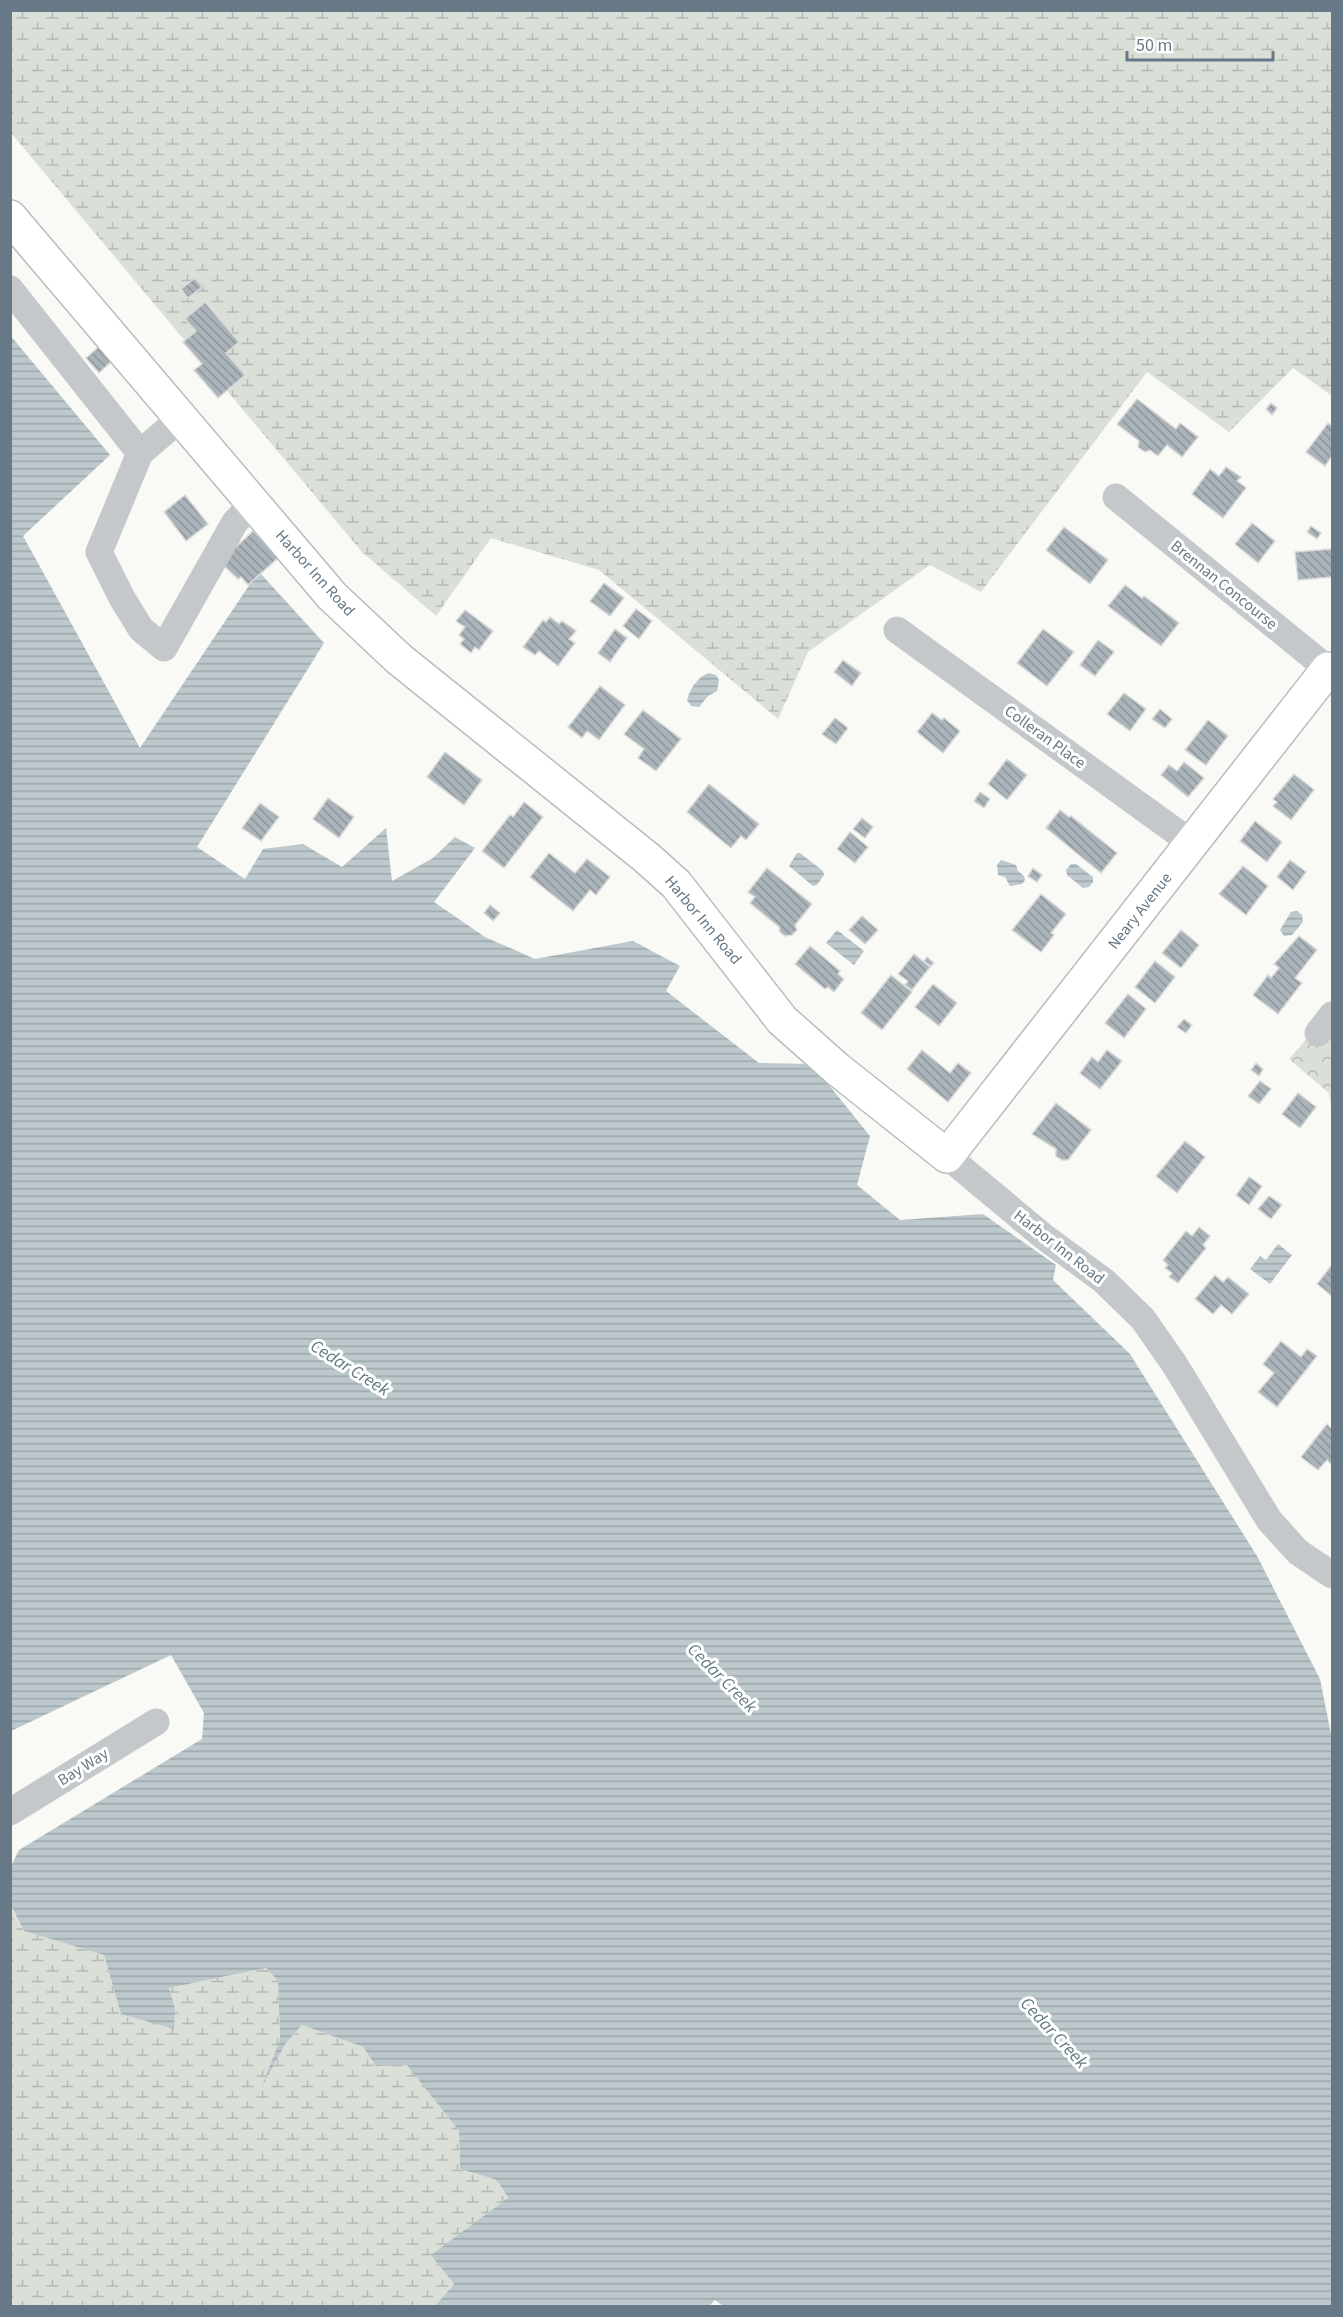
<svg xmlns="http://www.w3.org/2000/svg" width="1343" height="2317" font-family="'Source Sans 3',sans-serif">
<style>
.forest{fill:url(#forest-crowns)}
.wetland{fill:url(#wetland-marsh)}
.water{fill:url(#water-rules)}
.building{fill:url(#building-back-hatch);stroke:#dadad8;stroke-width:1.5}
.lines{fill:none;stroke-linecap:round;stroke-linejoin:round}
.major-casing{stroke:#b7bcbf;stroke-width:36}
.minor{stroke:#c4c8cb;stroke-width:27}
.major{stroke:#fff;stroke-width:33}
.labels{text-anchor:middle;dominant-baseline:central;stroke-width:6;stroke-linejoin:round;paint-order:stroke}
.street-label{font-size:16px;fill:#677987;stroke:#fff}
.water-label{font-size:18px;font-style:italic;fill:#637a83;stroke:#fff}
</style>
<defs>
<pattern id="forest-crowns" width="20" height="18" patternUnits="userSpaceOnUse" patternTransform="scale(1.5)"><rect width="20" height="18" fill="#dae0d7"/><path d="M2 6a3 3 0 1 1 6 0M12 15a3 3 0 1 1 6 0" fill="none" stroke="#b5bab4"/></pattern>
<pattern id="wetland-marsh" width="20" height="14" patternUnits="userSpaceOnUse" patternTransform="scale(1.5)"><rect width="20" height="14" fill="#dae0d7"/><path d="M1 5h8M5 5V1M11 12h8M15 12V8" fill="none" stroke="#b5bab4"/></pattern>
<pattern id="water-rules" width="6" height="5" patternUnits="userSpaceOnUse" patternTransform="scale(1.5)"><rect width="6" height="5" fill="#bcc8cc"/><path d="M0 2.5h6" fill="none" stroke="#9da7ab"/></pattern>
<pattern id="building-back-hatch" width="6" height="6" patternUnits="userSpaceOnUse" patternTransform="scale(1.5)"><rect width="6" height="6" fill="#aab3b9"/><path d="M-1 5l2 2M0 0l6 6M5-1l2 2" fill="none" stroke="#8e969c"/></pattern>
</defs>
<rect width="100%" height="100%" fill="#f9f9f6"/>
<path class="forest" d="M1332 1010V1114L1329 1093 1289 1059Z"/>
<g class="wetland">
<path d="M10 11H1332V396L1293 368 1229 432 1147 372 981 592 930 565 808 652 778 719 599 570 491 538 436 616 362 552 11 133Z"/>
<path d="M10 1906 24 1931 104 1955 121 2014 175 2008 169 1988 266 1968 278 1981 280 2039 265 2082 286 2043 302 2025 363 2047 376 2066 407 2064 459 2131 460 2169 497 2180 508 2199 432 2255 454 2284 435 2306H11Z"/>
</g>
<g class="water">
<path d="M10 335 110 455 23 536 140 748 250 584 261 574 324 643 197 847 245 879 263 849 303 844 342 867 386 828 392 881 433 858 455 837 475 848 434 902 485 937 535 959 633 941 680 966 666 991 759 1063 812 1064 870 1136 857 1185 900 1220 983 1214 1056 1265 1053 1280 1130 1354 1257 1556 1320 1679 1332 1739V2306H723L715 2300 709 2306H435L454 2284 431 2255 508 2198 497 2180 460 2169 459 2131 407 2065 376 2066 363 2047 302 2025 286 2043 262 2087 280 2039 278 1981 266 1968 169 1988 175 2008 174 2029 121 2014 104 1955 24 1931 11 1906V1866L19 1850 202 1739 204 1713 171 1655 11 1731Z"/>
<path d="M709 673 716 675 719 680 717 691 708 696 699 707 691 706 687 700C690 689 697 677 709 673Z"/>
<path d="M797 853H800L823 871 824 875 817 885 813 886 789 866Z"/>
<path d="M1001 860 1016 865 1018 871 1024 876 1025 880 1022 884 1010 886 1005 877 998 875 997 865Z"/>
<path d="M1071 864H1076L1093 877V882L1089 887 1083 888 1067 875 1066 870Z"/>
<path d="M1297 911 1302 915 1303 922 1292 935 1284 936 1280 930 1291 912Z"/>
<path d="M837 930 864 951 854 965 826 943Z"/>
<path d="M1278 1244 1292 1255 1270 1284 1250 1269 1260 1256 1266 1260Z"/>
</g>
<g class="building">
<path d="M195 278 202 287 188 298 181 289Z"/>
<path d="M205 302 239 342 226 353 245 375 218 398 194 370 202 364 183 342 196 331 185 319Z"/>
<path d="M103 343 116 357 99 373 86 358Z"/>
<path d="M1137 399 1176 429 1180 423 1198 437 1182 457 1167 445 1158 456 1150 450 1145 452 1138 447 1139 441 1117 424Z"/>
<path d="M1271 403 1277 408 1272 415 1266 409Z"/>
<path d="M1328 423 1332 426V456L1325 466 1306 452Z"/>
<path d="M1226 467 1241 477 1237 481 1246 488 1223 518 1192 494 1210 469 1219 476Z"/>
<path d="M185 495 208 524 186 541 164 512Z"/>
<path d="M1252 523 1275 541 1258 563 1235 544Z"/>
<path d="M1311 526 1321 533 1317 539 1307 532Z"/>
<path d="M1064 527 1108 560 1090 584 1046 550Z"/>
<path d="M253 531 278 558 248 585 241 577 238 579 220 562Z"/>
<path d="M1332 549V577L1298 580 1295 552Z"/>
<path d="M604 583 624 598 610 616 590 601Z"/>
<path d="M1125 585 1142 598 1144 596 1179 623 1161 646 1108 606Z"/>
<path d="M636 609 652 621 639 639 623 626Z"/>
<path d="M465 610 493 631 479 650 475 647 471 653 460 644 464 639 459 635 465 627 456 621Z"/>
<path d="M550 617 559 624 562 621 576 631 569 639 575 643 558 666 539 651 535 655 523 647 543 620 546 622Z"/>
<path d="M615 629 627 638 610 662 598 653Z"/>
<path d="M1043 629 1074 652 1047 686 1017 663Z"/>
<path d="M1098 640 1114 652 1095 676 1080 665Z"/>
<path d="M843 660 861 673 852 686 834 672Z"/>
<path d="M600 686 625 705 599 740 587 731 582 738 568 727Z"/>
<path d="M1124 693 1146 709 1130 731 1107 714Z"/>
<path d="M1160 709 1172 719 1165 728 1152 719Z"/>
<path d="M643 710 681 739 656 771 638 758 644 749 624 734Z"/>
<path d="M932 713 942 720 944 718 960 731 943 753 917 732Z"/>
<path d="M835 718 848 728 836 744 822 734Z"/>
<path d="M1208 720 1228 736 1206 765 1185 750Z"/>
<path d="M445 752 482 780 464 805 427 777Z"/>
<path d="M1007 759 1027 775 1007 800 988 784Z"/>
<path d="M1184 762 1204 778 1188 797 1161 775 1169 765 1177 771Z"/>
<path d="M1294 774 1314 790 1291 820 1273 806 1277 802 1273 799Z"/>
<path d="M709 784 759 824 746 840 741 836 731 848 687 812Z"/>
<path d="M980 792 990 799 984 808 974 801Z"/>
<path d="M328 798 354 817 339 838 313 819Z"/>
<path d="M524 802 543 817 504 868 482 851 510 815 513 817Z"/>
<path d="M260 803 279 817 261 841 242 828Z"/>
<path d="M1060 810 1069 817 1071 816 1117 853 1101 873 1046 828Z"/>
<path d="M862 818 873 827 865 838 853 829Z"/>
<path d="M1255 821 1282 842 1267 862 1240 841Z"/>
<path d="M850 832 868 847 855 863 837 849Z"/>
<path d="M549 853 575 873 587 859 610 877 596 895 590 890 573 911 530 877Z"/>
<path d="M1290 860 1306 872 1293 890 1277 877Z"/>
<path d="M1243 866 1268 886 1246 915 1219 894Z"/>
<path d="M767 868 812 904 795 925 797 930 792 935 785 936 780 932 779 927 750 903 755 897 748 892Z"/>
<path d="M1033 868 1042 875 1037 882 1028 876Z"/>
<path d="M1041 894 1066 914 1051 933 1054 935 1041 952 1012 930Z"/>
<path d="M490 905 500 913 493 921 484 913Z"/>
<path d="M862 916 878 930 865 944 849 930Z"/>
<path d="M1181 930 1199 945 1181 968 1162 953Z"/>
<path d="M1299 936 1317 950 1295 978 1302 983 1278 1014 1253 995 1268 975 1271 978 1279 968 1274 964Z"/>
<path d="M810 946 840 971 838 974 844 979 834 992 828 987 825 989 795 964Z"/>
<path d="M914 954 930 967 912 990 905 985 908 981 898 974Z"/>
<path d="M927 957 934 963 931 966 924 961Z"/>
<path d="M1155 961 1175 977 1155 1003 1135 987Z"/>
<path d="M891 975 912 992 882 1030 861 1013Z"/>
<path d="M933 984 957 1003 939 1026 915 1007Z"/>
<path d="M1128 994 1146 1009 1124 1038 1105 1023Z"/>
<path d="M1184 1019 1192 1025 1186 1033 1177 1027Z"/>
<path d="M922 1050 950 1073 958 1063 971 1073 948 1102 907 1069Z"/>
<path d="M1107 1050 1122 1061 1100 1089 1080 1073 1092 1057 1098 1062Z"/>
<path d="M1256 1063 1263 1069 1259 1076 1251 1070Z"/>
<path d="M1260 1081 1271 1089 1259 1104 1248 1096Z"/>
<path d="M1298 1093 1316 1107 1300 1128 1282 1114Z"/>
<path d="M1056 1103 1091 1130 1068 1160H1062L1056 1156V1149L1032 1134Z"/>
<path d="M1185 1141 1205 1157 1177 1193 1156 1176Z"/>
<path d="M1249 1177 1262 1186 1249 1205 1236 1195Z"/>
<path d="M1269 1196 1282 1205 1271 1219 1258 1209Z"/>
<path d="M1199 1227 1210 1236 1203 1245 1206 1248 1178 1283 1169 1277 1172 1273 1165 1268 1168 1265 1163 1260 1186 1231 1192 1236Z"/>
<path d="M1331 1266 1332 1267V1296L1317 1284Z"/>
<path d="M1215 1275 1223 1282 1228 1277 1249 1294 1232 1314 1221 1305 1213 1314 1195 1299Z"/>
<path d="M1281 1341 1301 1357 1307 1349 1317 1356 1277 1407 1258 1392 1274 1373 1263 1364Z"/>
<path d="M1327 1424 1332 1429V1465L1327 1460 1318 1470 1301 1457Z"/>
</g>
<g class="lines">
<g class="major-casing">
<path id="major" d="M10 217 332 596 399 659 647 858 676 884 782 1020 836 1068 947 1156 1328 669 1332 673"/>
</g>
<g class="minor">
<path d="M10 289 140 453 181 418"/>
<path d="M140 453 99 552 122 598 141 629 164 648 235 522 253 503"/>
<path d="M1116 497 1328 669 1332 665"/>
<path d="M897 630 1193 844"/>
<path d="M1318 1033 1332 1015"/>
<path d="M947 1156 1043 1236 1104 1281 1143 1319 1175 1365 1269 1520 1298 1552 1332 1575"/>
<path d="M10 1812 156 1722"/>
</g>
<use href="#major" class="major"/>
</g>
<g class="labels">
<g class="street-label">
<text transform="translate(315 573) rotate(48)">Harbor Inn Road</text>
<text transform="translate(1224 585) rotate(39)">Brennan Concourse</text>
<text transform="translate(1045 737) rotate(36)">Colleran Place</text>
<text transform="translate(1140 911) rotate(-52)">Neary Avenue</text>
<text transform="translate(703 920) rotate(50)">Harbor Inn Road</text>
<text transform="translate(1059 1247) rotate(38)">Harbor Inn Road</text>
<text transform="translate(83 1767) rotate(-32)">Bay Way</text>
</g>
<g class="water-label">
<text transform="translate(350 1368) rotate(32)">Cedar Creek</text>
<text transform="translate(722 1678) rotate(45)">Cedar Creek</text>
<text transform="translate(1054 2033) rotate(47)">Cedar Creek</text>
</g>
</g>
<rect width="1343" height="2317" fill="none" stroke="#677987" stroke-width="24"/>
<path d="M1127 51v9h146v-9" fill="none" stroke="#677987" stroke-width="3"/>
<text x="1136" y="51" font-size="18" fill="#677987" stroke="#ffffff" stroke-width="4.5" paint-order="stroke">50 m</text>
</svg>
